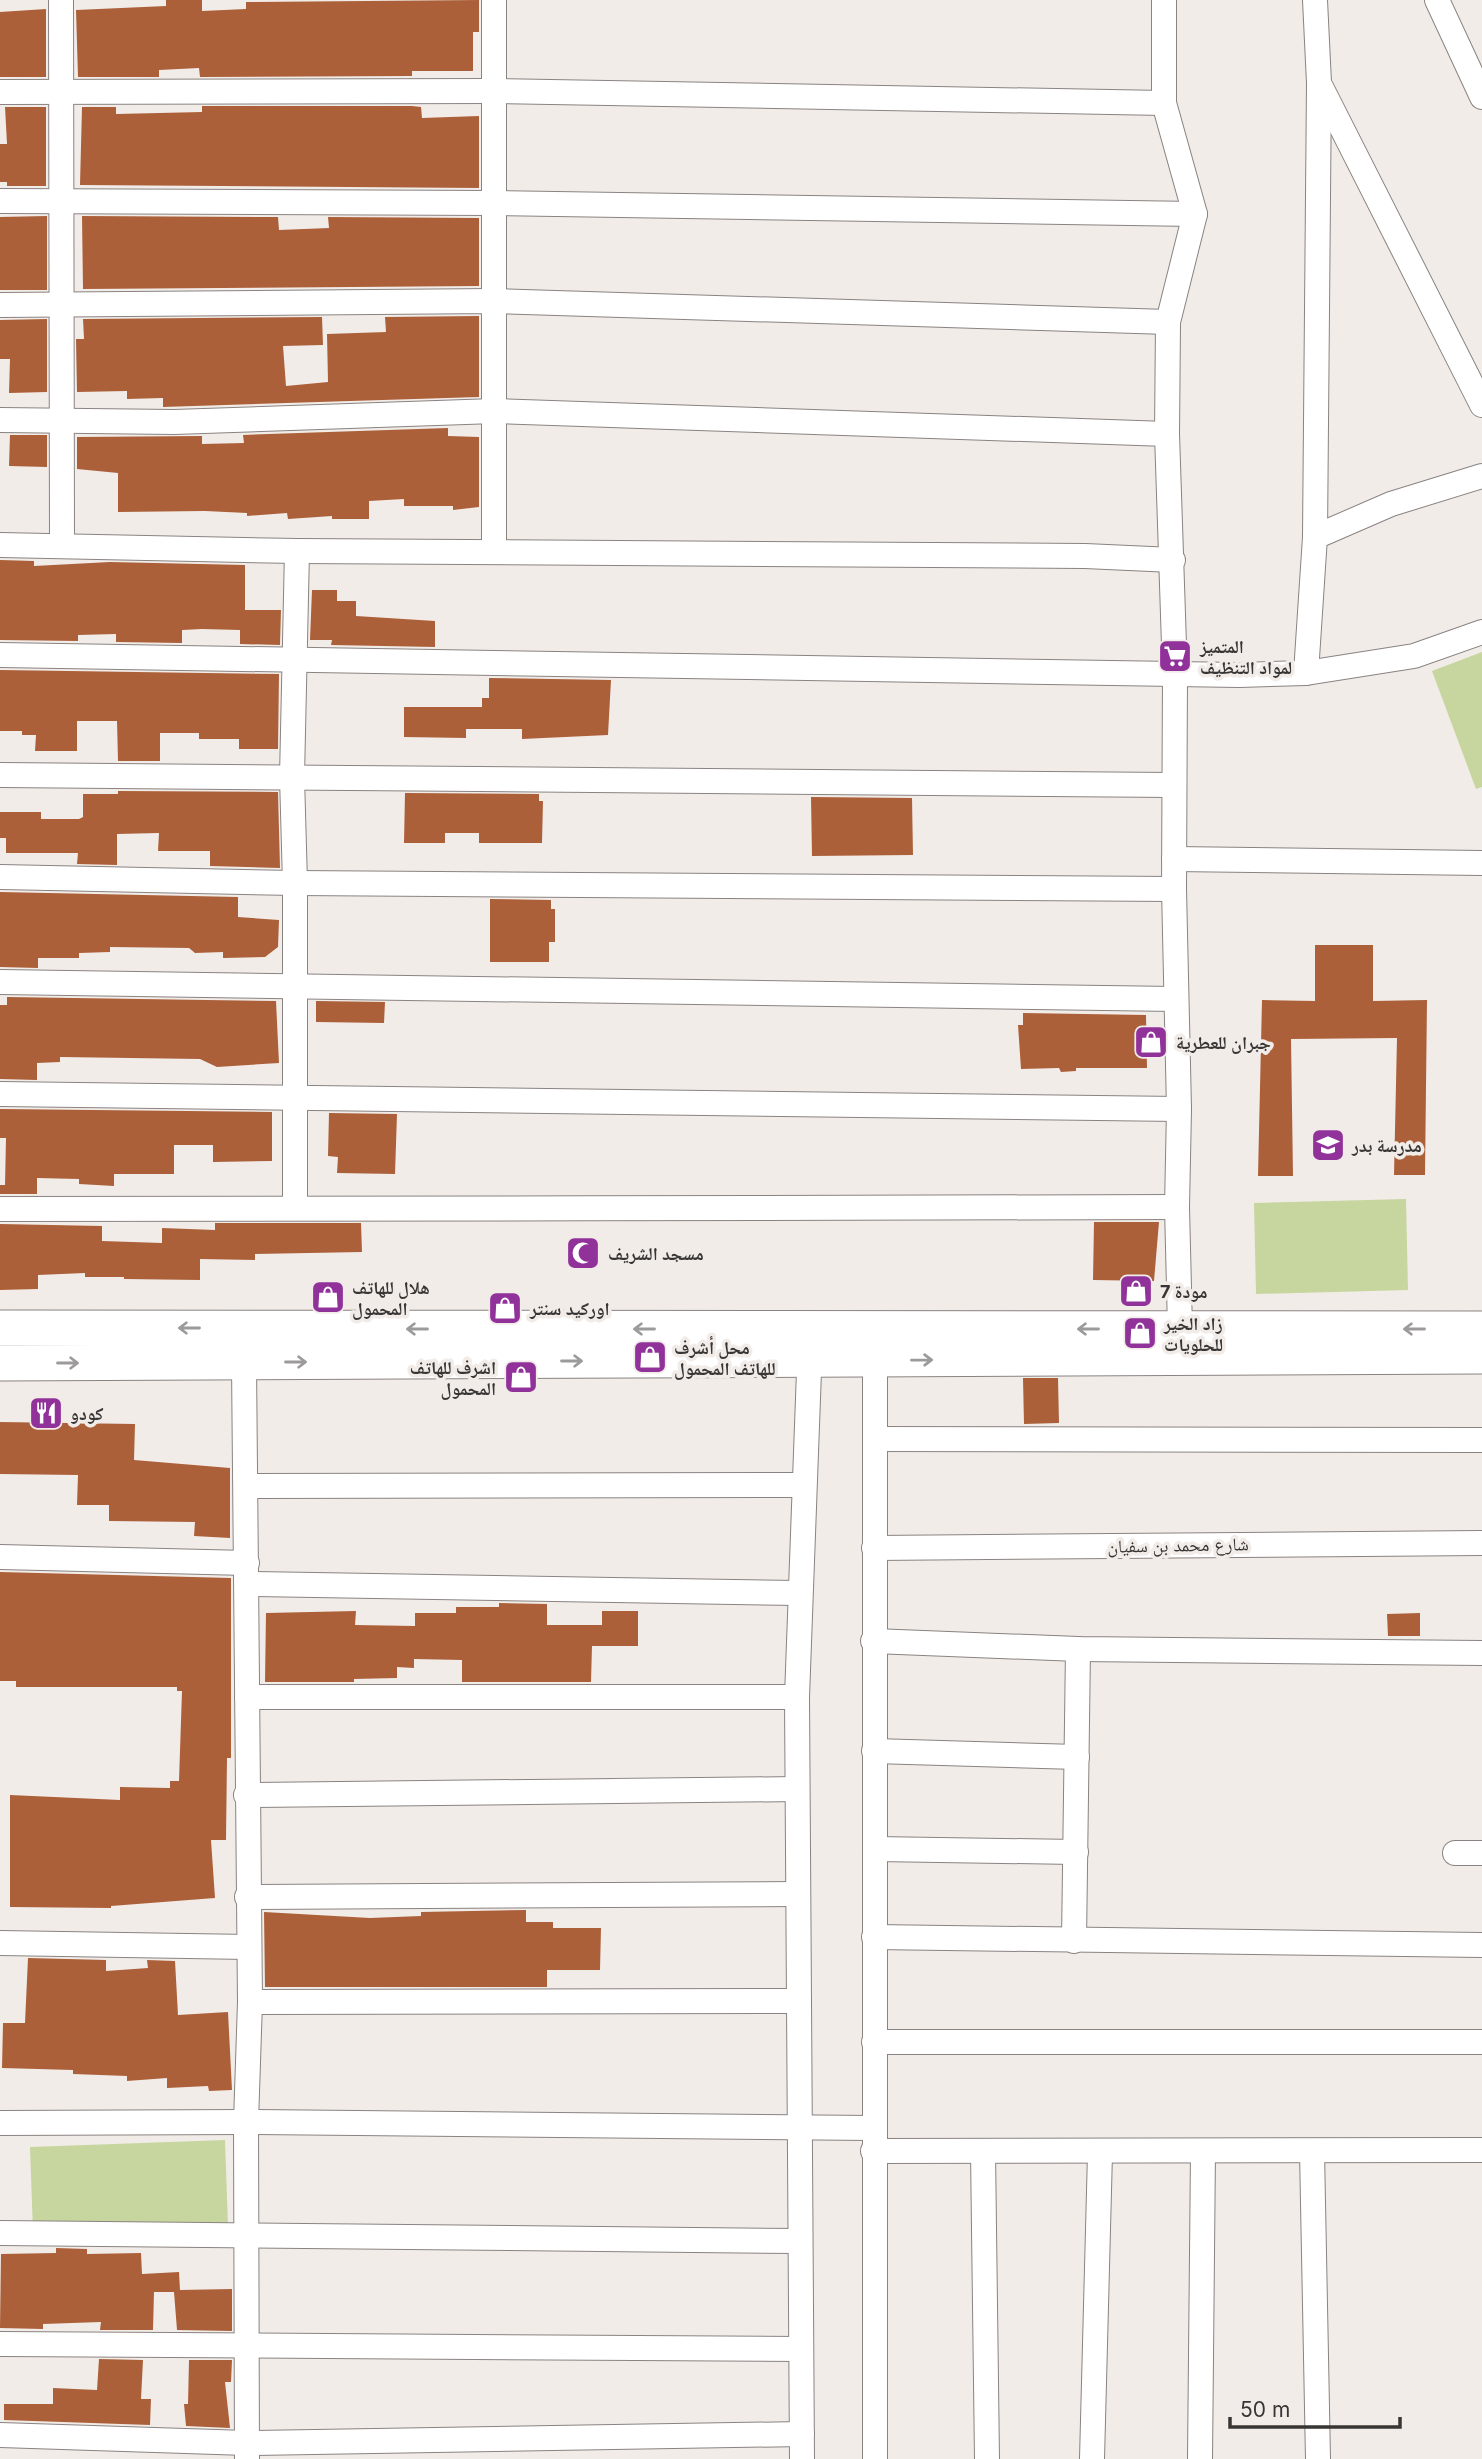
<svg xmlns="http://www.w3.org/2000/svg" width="1482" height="2459" font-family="Inter,'Noto Naskh Arabic',sans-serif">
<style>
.green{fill:#c7d69e}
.building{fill:#ac6039}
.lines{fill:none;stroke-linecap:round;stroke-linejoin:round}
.street-casing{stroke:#898381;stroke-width:26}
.secondary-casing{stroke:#898381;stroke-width:37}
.street{stroke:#fff;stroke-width:24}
.secondary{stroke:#fff;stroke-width:35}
.oneway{stroke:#9c9a9a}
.labels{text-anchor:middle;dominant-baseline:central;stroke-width:7;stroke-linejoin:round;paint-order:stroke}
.poi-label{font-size:18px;font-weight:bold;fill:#383635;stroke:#f2ece9;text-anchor:start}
.street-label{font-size:18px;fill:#383635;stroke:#f2ece9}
</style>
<rect width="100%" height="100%" fill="#f2ece9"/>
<g class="green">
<path d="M1482 652V787L1476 789 1432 671Z"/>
<path d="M1406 1199 1408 1290 1256 1294 1254 1203Z"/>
<path d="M225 2140 228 2226 33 2232 30 2147Z"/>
</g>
<g class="building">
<path d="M166 0H202V11L246 9V2L479 0V32H473V71H412V76L200 77 199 68 159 70V77H78L76 10 166 6Z"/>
<path d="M46 9V77H0V12Z"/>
<path d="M202 106H412L421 107 422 118 479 116V188L80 185 82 107H116V114L202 112Z"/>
<path d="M5 107H46V186H7V182H0V144H7Z"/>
<path d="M47 216V290H0V217Z"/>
<path d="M82 216 278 217 279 230 329 228 328 217 479 218V286L83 289Z"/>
<path d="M479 316V397L163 407V398L127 399V391L77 392 76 339H84L83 319 322 317 323 345 283 346 286 386 328 382 327 334 386 332 385 317Z"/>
<path d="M47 319V392L9 393 10 359H0V320Z"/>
<path d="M448 428V436L479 437V507L453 510V506H404V499L369 501V519H332V516L288 519 287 513 247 516V513L205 511 118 512V473L77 469V437L202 436V444L244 443 243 435Z"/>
<path d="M10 435H47V467L9 466Z"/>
<path d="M0 560 34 561V566L110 562 245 565V610H281L280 645 240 644V630L202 629 182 630V643L116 642V634L78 635V641L0 640Z"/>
<path d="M312 590H337V601H356V616L435 621V647L331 645 332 640H310Z"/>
<path d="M0 670 279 674 278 749H239V739H199V733H160V761H118L117 721H77V751H35L36 735H22V731H0Z"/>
<path d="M489 678 611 680 608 735 522 739V729H466V738L404 737V707H482V698H489Z"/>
<path d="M118 791 278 792 280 868 210 866V851H158L159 833 117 834V865L77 864 78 853H6V838H0V812H41V819H79L83 817V794H118Z"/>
<path d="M405 793 539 794V801H543L542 843H479V833H445V843H404Z"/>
<path d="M811 797 912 798 913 855 812 856Z"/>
<path d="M0 892 238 897V917L279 920 278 947 265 957 223 958V952L195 953 189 948 110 947V952L79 953V958H38V968L0 967Z"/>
<path d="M490 899 551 900V909H555V942H549V962H490Z"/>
<path d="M1315 945H1373V1001L1427 1000 1425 1175H1394L1397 1038 1291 1039 1293 1176H1258L1262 1000 1315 1001Z"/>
<path d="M7 997 276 1001 279 1063 217 1067 200 1059 60 1057V1062L37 1063V1080L0 1079V1005H7Z"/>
<path d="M316 1001 385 1002 384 1023 316 1022Z"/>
<path d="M1023 1013 1146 1015 1147 1068H1076V1071L1061 1072 1059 1068 1021 1069 1018 1025H1023Z"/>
<path d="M0 1109 272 1112V1161L213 1162V1145H174V1174H114V1186L79 1184V1179L37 1178V1194H0V1185H5L6 1138H0Z"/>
<path d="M329 1113 397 1114 395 1174 337 1173 338 1157 328 1156Z"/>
<path d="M1094 1222H1159L1154 1281 1093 1280Z"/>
<path d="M215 1223H361L362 1252 255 1254V1260L200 1259V1280L124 1279V1277H85V1273L38 1275V1289L0 1290V1224L102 1226V1241L162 1243V1228L215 1230Z"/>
<path d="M1023 1378H1058L1059 1423 1024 1424Z"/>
<path d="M0 1422 135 1424 134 1460 230 1468V1538L194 1536 195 1522 109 1521V1505H77L78 1475 0 1474Z"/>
<path d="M0 1572 231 1578V1758H227L226 1840H211L215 1898 111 1906V1908L10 1907V1795L120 1800V1787L170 1788V1781H179L182 1691H177V1687H16V1681H0Z"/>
<path d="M499 1603 547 1604V1625H602V1611H638V1646H592L591 1682H462V1660L414 1659V1668L397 1667V1678L354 1679V1682H265L266 1613 356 1611 355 1625 415 1626V1613H456V1607H499Z"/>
<path d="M1420 1613V1636H1388L1387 1614Z"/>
<path d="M526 1910V1922H553V1928H601L600 1970H547V1987H265L264 1912 370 1918 421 1916V1912Z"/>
<path d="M28 1958 106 1960V1971L148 1968 147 1960 175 1961 178 2015 228 2012 232 2090 209 2091 208 2086 167 2088V2078L127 2081V2076L73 2074V2070L2 2068 3 2023H25Z"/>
<path d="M56 2248 87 2249V2254L141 2253 142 2274 179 2272 180 2290 232 2289V2331L177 2330 174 2292H154L153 2330H100L101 2322 43 2324V2329L0 2328 1 2254 56 2253Z"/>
<path d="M99 2359 143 2360 141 2399H151L150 2425 4 2420V2404H53V2388L97 2390Z"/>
<path d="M189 2360H232L231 2382H225L230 2428 186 2426 184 2404H188Z"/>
</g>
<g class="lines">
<g class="street-casing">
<g id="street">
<path d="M61 0 62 545"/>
<path d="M494 0V552"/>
<path d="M1164 0V103L1195 214 1168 322 1167 434 1175 675 1174 889 1179 1109 1177 1207 1180 1329"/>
<path d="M1437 0 1482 97"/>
<path d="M1321 87 1482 405"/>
<path d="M0 92 494 91 1164 103"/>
<path d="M0 201 493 203 1195 214"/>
<path d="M0 305 494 301 1168 322"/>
<path d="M0 420 174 422 495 411 1167 434"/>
<path d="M1315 537 1391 504 1482 476"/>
<path d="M0 545 297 551 1085 556 1173 560"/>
<path d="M0 655 1239 675 1306 673 1414 656 1482 632"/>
<path d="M1306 673 1315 537 1319 83 1315 0"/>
<path d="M0 775 1173 785"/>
<path d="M1174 859 1482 863"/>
<path d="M0 877 295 883 1174 889"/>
<path d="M0 982 1175 999"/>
<path d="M0 1094 1179 1109"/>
<path d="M295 1207V883L292 777 297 551"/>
<path d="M0 1209C392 1206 785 1211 1177 1207"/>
<path d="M875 1343V2459"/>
<path d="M244 1363 250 2002 246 2122 247 2459"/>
<path d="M875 1439 1482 1440"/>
<path d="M247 1486 804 1485"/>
<path d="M874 1548 1482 1543"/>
<path d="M0 1557 247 1563"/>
<path d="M248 1584 799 1593"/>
<path d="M873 1641 1078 1649 1482 1653"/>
<path d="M247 1697H797"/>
<path d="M874 1751 1077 1757"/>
<path d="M246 1795 797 1789"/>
<path d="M875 1849 1076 1852"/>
<path d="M1455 1853H1482"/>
<path d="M247 1897 798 1894"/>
<path d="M874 1937 1482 1945"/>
<path d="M1074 1941 1078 1649"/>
<path d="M0 1943 249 1947"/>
<path d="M250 2002 799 2001"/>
<path d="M874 2042H1482"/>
<path d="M0 2123 246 2122 872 2128"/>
<path d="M873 2151 1482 2150"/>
<path d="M983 2151 987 2459"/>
<path d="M1312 2151 1318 2459"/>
<path d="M0 2233 799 2241"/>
<path d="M0 2344 800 2349"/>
<path d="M0 2435 247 2443 802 2434"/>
<path d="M802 2459 797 1697 810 1344"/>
<path d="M1092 2459 1100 2153"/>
<path d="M1200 2459 1203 2151"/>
</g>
</g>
<g class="secondary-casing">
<g id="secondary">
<path d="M0 1328 1482 1329"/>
<path d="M0 1363 1482 1356"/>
</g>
</g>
<use href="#street" class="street"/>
<use href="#secondary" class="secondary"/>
</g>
<defs><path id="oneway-shaft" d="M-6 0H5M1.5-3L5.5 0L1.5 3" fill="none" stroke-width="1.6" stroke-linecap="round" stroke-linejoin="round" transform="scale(1.75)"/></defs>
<g class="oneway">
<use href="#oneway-shaft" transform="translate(189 1328) rotate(-180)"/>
<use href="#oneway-shaft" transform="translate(417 1329) rotate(-180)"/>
<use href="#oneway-shaft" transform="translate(644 1329) rotate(-180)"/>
<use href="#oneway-shaft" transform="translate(1088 1329) rotate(180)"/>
<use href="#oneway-shaft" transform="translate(1414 1329) rotate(180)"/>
<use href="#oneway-shaft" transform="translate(922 1360) rotate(-1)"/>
<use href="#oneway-shaft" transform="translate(572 1361)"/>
<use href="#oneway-shaft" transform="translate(296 1362)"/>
<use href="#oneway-shaft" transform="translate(68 1363)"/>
</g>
<defs>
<g id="supermarket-square" transform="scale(1.75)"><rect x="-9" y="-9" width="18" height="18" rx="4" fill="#91329b" stroke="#f2ece9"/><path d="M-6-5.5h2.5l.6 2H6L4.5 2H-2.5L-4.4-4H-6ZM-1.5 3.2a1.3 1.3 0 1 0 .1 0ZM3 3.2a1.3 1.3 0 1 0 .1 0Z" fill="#fff"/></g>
<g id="shop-square" transform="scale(1.75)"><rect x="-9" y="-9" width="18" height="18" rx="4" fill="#91329b" stroke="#f2ece9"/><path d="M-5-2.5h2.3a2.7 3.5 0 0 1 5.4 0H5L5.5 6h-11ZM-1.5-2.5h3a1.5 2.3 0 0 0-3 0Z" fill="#fff"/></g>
<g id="school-square" transform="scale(1.75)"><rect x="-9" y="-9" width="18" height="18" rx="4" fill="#91329b" stroke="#f2ece9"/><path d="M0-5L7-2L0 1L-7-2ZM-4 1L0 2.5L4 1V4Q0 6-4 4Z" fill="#fff"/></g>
<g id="mosque-square" transform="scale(1.75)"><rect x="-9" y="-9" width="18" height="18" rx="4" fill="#91329b" stroke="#f2ece9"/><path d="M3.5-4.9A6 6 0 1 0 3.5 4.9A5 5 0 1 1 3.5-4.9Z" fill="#fff"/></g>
<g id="restaurant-square" transform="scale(1.75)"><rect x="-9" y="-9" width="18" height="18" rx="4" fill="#91329b" stroke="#f2ece9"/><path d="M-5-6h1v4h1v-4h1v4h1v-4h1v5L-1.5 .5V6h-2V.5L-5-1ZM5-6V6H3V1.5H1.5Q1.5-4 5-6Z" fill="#fff"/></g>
</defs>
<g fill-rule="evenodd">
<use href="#supermarket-square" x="1175" y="656"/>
<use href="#shop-square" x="1151" y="1042"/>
<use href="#school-square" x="1328" y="1145"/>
<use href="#mosque-square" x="583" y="1253"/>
<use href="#shop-square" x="1136" y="1291"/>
<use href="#shop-square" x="328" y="1297"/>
<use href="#shop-square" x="505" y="1308"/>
<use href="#shop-square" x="1140" y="1333"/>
<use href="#shop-square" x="650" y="1357"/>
<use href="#shop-square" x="521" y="1377"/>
<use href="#restaurant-square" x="46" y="1413"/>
</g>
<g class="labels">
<g class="poi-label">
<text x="1200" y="646">المتميز<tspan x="1200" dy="21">لمواد التنظيف</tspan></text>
<text x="1176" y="1042">جبران للعطرية</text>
<text x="1352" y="1145">مدرسة بدر</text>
<text x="608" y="1253">مسجد الشريف</text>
<text x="352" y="1287">هلال للهاتف<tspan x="352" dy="21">المحمول</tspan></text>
<text x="1160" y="1291">مودة 7</text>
<text x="530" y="1308">اوركيد سنتر</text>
<text x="1164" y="1323">زاد الخير<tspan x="1164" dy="21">للحلويات</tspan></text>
<text x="674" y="1347">محل أشرف<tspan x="674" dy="21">للهاتف المحمول</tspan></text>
<text x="496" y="1367" text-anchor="end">اشرف للهاتف<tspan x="496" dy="21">المحمول</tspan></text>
<text x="70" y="1413">كودو</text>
</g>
<g class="street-label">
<text transform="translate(1178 1545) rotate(-1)">شارع محمد بن سفيان</text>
</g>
</g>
<path d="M1230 2417v10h170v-10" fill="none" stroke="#383635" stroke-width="3.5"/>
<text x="1240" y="2417" font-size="21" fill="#383635" stroke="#f2ece9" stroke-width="5" paint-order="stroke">50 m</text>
</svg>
